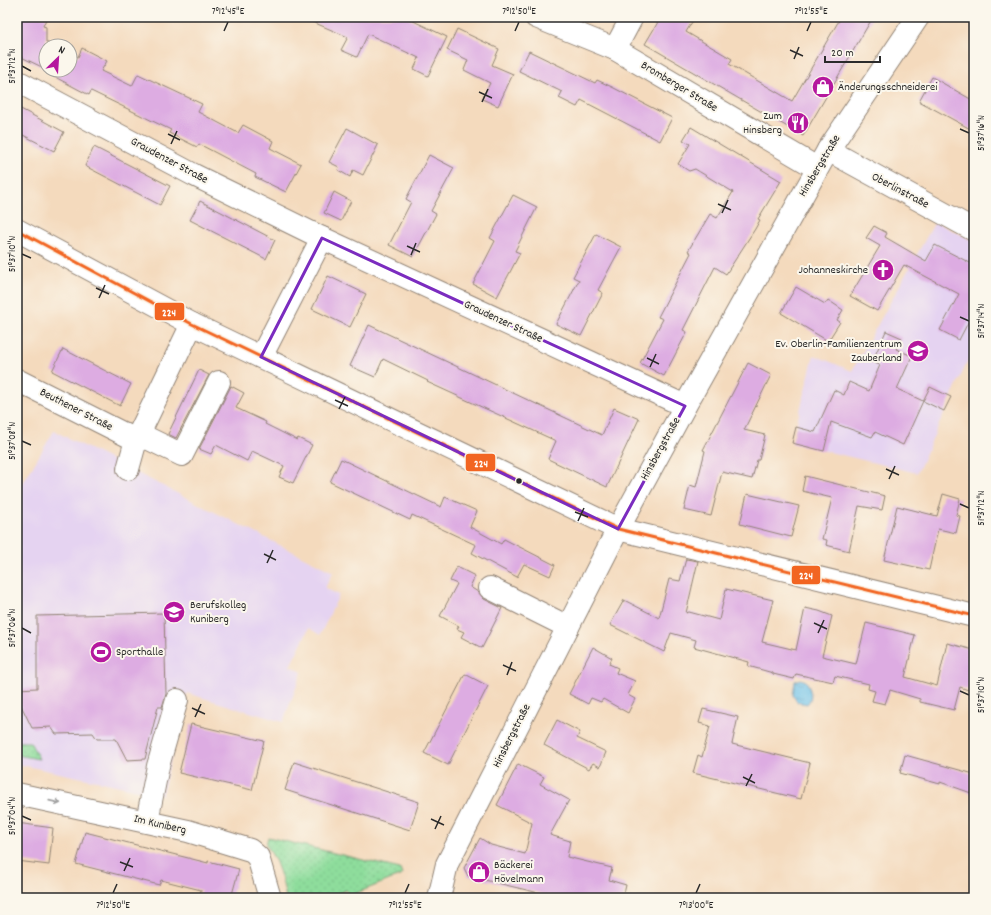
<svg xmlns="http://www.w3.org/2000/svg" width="991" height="915" font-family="Dekko,sans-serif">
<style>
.built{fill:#e5d3f1}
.grass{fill:url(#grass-dots);stroke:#5c8464}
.water{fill:url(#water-ripples);stroke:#4c768a}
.building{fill:#ddace2}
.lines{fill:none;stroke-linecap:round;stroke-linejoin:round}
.minor-casing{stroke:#908274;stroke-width:24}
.minor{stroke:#fff;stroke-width:22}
.bus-1-casing{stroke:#fbf7ec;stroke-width:6}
.bus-1{stroke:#f26522;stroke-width:3}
.oneway{stroke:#a0a0a0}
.marked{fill:none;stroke:#7b2cbf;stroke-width:3;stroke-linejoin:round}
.ticks{fill:none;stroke:#2b2b2b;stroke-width:1.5}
.bus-dot{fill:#2b2b2b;stroke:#fbf7ec;stroke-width:1.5}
.labels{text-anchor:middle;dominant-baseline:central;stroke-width:4;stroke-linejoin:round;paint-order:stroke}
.street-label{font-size:12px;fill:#2b2b2b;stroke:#fbf7ec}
.poi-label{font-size:12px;fill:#2b2b2b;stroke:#fbf7ec;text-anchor:start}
.line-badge{stroke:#fbf7ec;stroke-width:1.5}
.badge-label{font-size:11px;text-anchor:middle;font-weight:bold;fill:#fff}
.neatline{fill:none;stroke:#2b2b2b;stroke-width:1.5}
.ticks-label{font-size:10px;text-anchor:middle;fill:#2b2b2b}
</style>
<defs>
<pattern id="grass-dots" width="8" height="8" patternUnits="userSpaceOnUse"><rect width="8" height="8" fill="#8edd9c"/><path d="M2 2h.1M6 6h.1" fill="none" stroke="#7bbe87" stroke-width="1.8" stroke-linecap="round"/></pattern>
<pattern id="water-ripples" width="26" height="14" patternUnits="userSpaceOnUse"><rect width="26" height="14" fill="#6cc1e9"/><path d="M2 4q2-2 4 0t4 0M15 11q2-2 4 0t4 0" fill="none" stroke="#599dbd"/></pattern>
</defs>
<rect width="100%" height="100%" fill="#fbf7ec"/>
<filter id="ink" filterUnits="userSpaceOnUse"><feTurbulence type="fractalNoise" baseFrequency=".025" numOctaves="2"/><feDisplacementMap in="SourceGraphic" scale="8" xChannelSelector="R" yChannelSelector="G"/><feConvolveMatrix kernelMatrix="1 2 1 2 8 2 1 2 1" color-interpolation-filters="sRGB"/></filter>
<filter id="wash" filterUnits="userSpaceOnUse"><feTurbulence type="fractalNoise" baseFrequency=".012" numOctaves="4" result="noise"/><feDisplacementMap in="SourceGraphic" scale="16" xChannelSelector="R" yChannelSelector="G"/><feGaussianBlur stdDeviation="0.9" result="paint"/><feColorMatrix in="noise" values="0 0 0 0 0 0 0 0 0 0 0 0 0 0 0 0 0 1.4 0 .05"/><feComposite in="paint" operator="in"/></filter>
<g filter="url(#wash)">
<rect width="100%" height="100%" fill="#f4dabd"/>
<g class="built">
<path d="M935 222 974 241V347L917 473 792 443 814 355 852 371Z"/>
<path d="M54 431 333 572 325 588 339 595 320 635 309 628 290 666 302 672 283 722 187 693 162 795 17 764V493Z"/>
</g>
<g class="grass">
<path d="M17 742H30L39 759 17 755Z"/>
<path d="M268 837 400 869 402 875 349 896 346 890 327 898H286C282 879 278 861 266 845Z"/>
</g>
<path class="water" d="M801 679 806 681C810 688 814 698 807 704L797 702 793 695 795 681Z"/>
<g id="blocks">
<g class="building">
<path d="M17 17H47L43 26 46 27V42L54 46H46V69L17 55Z"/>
<path d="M301 17H405L447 37 428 76 414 69 419 58 368 34 357 57 341 50 348 37Z"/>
<path d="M661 17H695L686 32 732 59 729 64 792 101 841 17H873L803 136 645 44Z"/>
<path d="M457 29 499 49 492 65 513 74 498 106 482 99 490 83 464 70 468 60 447 50Z"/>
<path d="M82 48 107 61 101 71 132 86 138 74 202 104 198 112 238 133 243 125 273 141 270 148 301 164 286 192 255 177 256 174 199 144 197 147 169 133 171 130 91 91 89 95 55 77 56 75 47 70H70V53L78 57Z"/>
<path d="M529 51 595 83 597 80 612 87 672 118 660 141 581 100 577 107 559 98 562 92 519 71Z"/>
<path d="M932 77 974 101V131L919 101Z"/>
<path d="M17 107 64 132 54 151 17 132Z"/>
<path d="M691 127 781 181 758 219 760 220 755 229 726 274 715 267 683 330 687 332 664 376 640 363 663 319 658 317 691 253 688 251 710 214 717 218 733 192 695 169 689 171 678 164 690 144 683 140Z"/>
<path d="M347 128 378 145 363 175 353 170 350 177 338 170 339 167 329 162Z"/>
<path d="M94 147 170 186 160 205 85 166Z"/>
<path d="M429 155 454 168 431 211 436 214 413 257 389 245 411 202 406 199Z"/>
<path d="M334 192 351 201 341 221 324 213Z"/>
<path d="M513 195 537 207 515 251 520 253 497 297 473 284 495 241 490 238Z"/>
<path d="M200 201 275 240 266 259 190 220Z"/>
<path d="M874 226 887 233 885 237 926 261 935 245 974 265V311L959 340 940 330 959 294 904 265 877 311 850 296 880 246 866 238Z"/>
<path d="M596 234 621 247 598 290 603 293 581 336 556 324 579 280 573 277Z"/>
<path d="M328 276 366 294 350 327 312 309Z"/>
<path d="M796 287 825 304 828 300 843 310 837 320 840 322 828 341 781 313Z"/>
<path d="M369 325 602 435 614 408 639 419 607 487 548 459 556 441 427 382 428 381 383 359 375 377 350 366Z"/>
<path d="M886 331 902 338 896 349 912 356 897 389 923 401 903 445 875 432 872 437 831 422 824 451 792 443 796 427 815 432 834 390 844 395 849 382 869 391 880 365 872 362Z"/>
<path d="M63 349 131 384 120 406 52 371Z"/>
<path d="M748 363 771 375 744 430 765 435 759 460H757L752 479 722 472 711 516 684 510 690 485 696 487 705 451 703 450Z"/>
<path d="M199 370 209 375 176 438 168 434Z"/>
<path d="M231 386 244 393 236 408 266 422 265 424 297 440 298 438 312 445 293 483 279 477 284 466 252 451 247 461 216 445 211 454 199 449Z"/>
<path d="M930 387 951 397 944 411 923 401Z"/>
<path d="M341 459 441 507 445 497 477 511 470 527 501 544 504 539 555 565 550 576 524 564 517 577 472 553 476 545 412 515 410 520 330 482Z"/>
<path d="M805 476 885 496 882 510 859 506 849 551 826 545 827 540 822 539 832 498 802 491Z"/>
<path d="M747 494 799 506 791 537 740 524Z"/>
<path d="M943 494 960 499 956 515 960 516 956 533 938 529 929 570 884 560 897 506 937 516Z"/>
<path d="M686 559 698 561 686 613 689 612 719 620 726 589 773 600 762 642 796 650 805 608 819 611 832 616 822 656 856 664 866 623 915 635 905 677 937 686 947 643 974 650V664L968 690 960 687 954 710 920 702V699L890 690 885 704 872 701 875 691 868 689 869 684 835 676 833 682 796 674 794 679 773 674V673L748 666 749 662 694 647 696 640 671 633 664 652 610 625 624 600 659 618 669 579 680 581Z"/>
<path d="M457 567 475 576 470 587 478 592 484 599 502 608 482 648 461 637 464 632 457 629 459 626 440 616 457 584 450 581Z"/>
<path d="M164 613 166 694 162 707H158L145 759 127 760 116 739H97L93 733 56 734 51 727 32 728 17 697V689L37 688V616Z"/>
<path d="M593 647 612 658 609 664 618 668 616 673 635 681 628 695 635 699 628 713 603 699 601 702 591 698 588 704 569 694Z"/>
<path d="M465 674 488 686 448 765 424 753Z"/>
<path d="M703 709 738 717 732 744 810 763 801 799 693 773 698 755 702 757 710 726 699 723Z"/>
<path d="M557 720 580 732 577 738 606 752 600 767 593 763 589 769 544 745Z"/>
<path d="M191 724 264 741 252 790 179 773Z"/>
<path d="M905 755 974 774V794L940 782V784L900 773Z"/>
<path d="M294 762 419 802 410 830 285 790Z"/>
<path d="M518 764 544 777 540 784 569 800 550 835 570 841 567 857 612 868 609 880 626 885 623 898H560L468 876 464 868 480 838 491 845 525 854 532 823 497 805Z"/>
<path d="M17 823 53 828 49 865 17 861Z"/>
<path d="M85 832 208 863V861L239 869 231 898H199L201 890 161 880 159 885 76 864Z"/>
</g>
</g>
</g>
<g filter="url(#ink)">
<use href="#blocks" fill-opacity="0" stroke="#908274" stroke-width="1"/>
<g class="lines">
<g class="minor-casing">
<g id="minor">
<path d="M536 17 615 49 817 168"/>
<path d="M615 49 632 17"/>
<path d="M17 81 194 175 322 238 685 406"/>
<path d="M828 150 974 230"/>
<path d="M17 230 192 324 618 529 974 616"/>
<path d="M261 357 322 238"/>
<path d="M17 380 136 440"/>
<path d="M139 434 182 455 219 382"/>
<path d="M128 469 136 440 192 324"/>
<path d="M490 588 568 627"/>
<path d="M17 794 188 831 250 850 258 857 270 898"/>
<path d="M147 821 158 766 177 700"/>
<path d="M439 898 447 864 618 529 685 406 828 150 918 17"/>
</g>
</g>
<use href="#minor" class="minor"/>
<g class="bus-1-casing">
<path id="bus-1" d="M17 230 192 324 618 529 974 616"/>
</g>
<use href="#bus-1" class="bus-1"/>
</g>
<defs><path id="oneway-shaft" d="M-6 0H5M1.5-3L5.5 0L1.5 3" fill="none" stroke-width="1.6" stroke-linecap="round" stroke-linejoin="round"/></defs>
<use class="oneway" href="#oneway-shaft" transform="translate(55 802) rotate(13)"/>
</g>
<path class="marked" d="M322 238 685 406 618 529 261 357Z"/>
<path class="ticks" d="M224 31 228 22M515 31 519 22M807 31 811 22M790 50 803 56M794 59 799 47M22 66 31 71M479 92 492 98M482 102 488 89M960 129 969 133M168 134 180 140M171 144 177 131M718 204 731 210M722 213 728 200M407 246 420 252M22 254 31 258M411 255 416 243M96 288 109 294M99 298 105 285M960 317 969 321M647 358 659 364M650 367 656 354M335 400 348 406M339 409 345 397M22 441 31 445M886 469 899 475M889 479 895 466M960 504 969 508M575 512 588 517M578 521 584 508M264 554 276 560M267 563 273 550M814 623 827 629M22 628 31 633M818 633 824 620M503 665 516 671M507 675 512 662M960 691 969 695M192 708 205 714M195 717 201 704M743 777 755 783M746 786 752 774M22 816 31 820M431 819 444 825M435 829 441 816M120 862 133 867M124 871 130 858M113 893 117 884M405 893 409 884M696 893 700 884"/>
<defs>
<g id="shop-disc" transform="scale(1.15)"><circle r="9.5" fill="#b5179e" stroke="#fbf7ec"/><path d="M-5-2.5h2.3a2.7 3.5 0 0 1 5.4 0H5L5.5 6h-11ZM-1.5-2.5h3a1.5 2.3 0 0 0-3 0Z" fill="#fff"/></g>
<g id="restaurant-disc" transform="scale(1.15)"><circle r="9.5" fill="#b5179e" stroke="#fbf7ec"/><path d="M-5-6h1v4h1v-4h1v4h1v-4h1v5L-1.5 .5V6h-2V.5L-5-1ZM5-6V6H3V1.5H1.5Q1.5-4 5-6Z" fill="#fff"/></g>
<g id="church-disc" transform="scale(1.15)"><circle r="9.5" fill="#b5179e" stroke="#fbf7ec"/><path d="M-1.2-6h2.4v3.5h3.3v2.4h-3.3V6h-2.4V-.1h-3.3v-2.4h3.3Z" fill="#fff"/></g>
<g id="school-disc" transform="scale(1.15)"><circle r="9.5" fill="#b5179e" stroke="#fbf7ec"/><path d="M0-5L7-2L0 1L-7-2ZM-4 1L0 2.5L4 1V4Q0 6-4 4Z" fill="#fff"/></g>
<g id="stadium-disc" transform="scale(1.15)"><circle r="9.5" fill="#b5179e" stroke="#fbf7ec"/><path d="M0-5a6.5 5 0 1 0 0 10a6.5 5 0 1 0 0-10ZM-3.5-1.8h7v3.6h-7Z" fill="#fff"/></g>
</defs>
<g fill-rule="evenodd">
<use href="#shop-disc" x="823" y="87"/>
<use href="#restaurant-disc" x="798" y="123"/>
<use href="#church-disc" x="883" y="270"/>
<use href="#school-disc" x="918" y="351"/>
<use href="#school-disc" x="174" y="612"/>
<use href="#stadium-disc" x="101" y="652"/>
<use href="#shop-disc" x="479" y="872"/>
</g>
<circle class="bus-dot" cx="519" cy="481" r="3.5"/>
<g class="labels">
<g class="street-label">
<text transform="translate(679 87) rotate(31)">Bromberger Straße</text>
<text transform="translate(169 161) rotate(28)">Graudenzer Straße</text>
<text transform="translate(820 166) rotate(-59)">Hinsbergstraße</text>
<text transform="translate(900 191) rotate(28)">Oberlinstraße</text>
<text transform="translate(503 322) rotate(25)">Graudenzer Straße</text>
<text transform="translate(76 410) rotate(27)">Beuthener Straße</text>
<text transform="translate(661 449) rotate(-61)">Hinsbergstraße</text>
<text transform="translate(512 736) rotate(-63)">Hinsbergstraße</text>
<text transform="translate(160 825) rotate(13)">Im Kuniberg</text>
</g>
<g class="poi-label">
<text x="838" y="87">Änderungsschneiderei</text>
<text x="782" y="116" text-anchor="end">Zum<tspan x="782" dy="14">Hinsberg</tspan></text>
<text x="868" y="270" text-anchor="end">Johanneskirche</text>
<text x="902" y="344" text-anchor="end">Ev. Oberlin-Familienzentrum<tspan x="902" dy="14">Zauberland</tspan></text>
<text x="190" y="605">Berufskolleg<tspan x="190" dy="14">Kuniberg</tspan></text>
<text x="116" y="652">Sporthalle</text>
<text x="494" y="865">Bäckerei<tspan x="494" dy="14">Hövelmann</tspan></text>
</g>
</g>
<g class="line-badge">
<rect x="154" y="302" width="31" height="19" rx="4" fill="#f26522"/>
<rect x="465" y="453" width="31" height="19" rx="4" fill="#f26522"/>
<rect x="791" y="565" width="30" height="20" rx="4" fill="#f26522"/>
</g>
<g class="badge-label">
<text x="169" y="316">224</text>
<text x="481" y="467">224</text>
<text x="806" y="579">224</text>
</g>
<rect width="991" height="915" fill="none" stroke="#fbf7ec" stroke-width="44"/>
<g transform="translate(58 58) rotate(25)"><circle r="19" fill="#fbf7ec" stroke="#a8a59f"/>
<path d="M0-3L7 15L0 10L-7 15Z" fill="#b5179e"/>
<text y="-6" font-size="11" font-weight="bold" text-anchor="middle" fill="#2b2b2b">N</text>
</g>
<path d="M825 56v6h55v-6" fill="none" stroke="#2b2b2b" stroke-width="2"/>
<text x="831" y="56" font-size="12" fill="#2b2b2b" stroke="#fbf7ec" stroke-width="3" paint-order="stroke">20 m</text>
<rect x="22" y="22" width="947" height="871" class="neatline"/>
<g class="ticks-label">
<text x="228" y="14">7°12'45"E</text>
<text x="519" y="14">7°12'50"E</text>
<text x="811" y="14">7°12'55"E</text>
<text transform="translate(11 66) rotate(-90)" y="4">51°37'12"N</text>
<text transform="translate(980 133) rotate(-90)" y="4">51°37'16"N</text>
<text transform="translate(11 254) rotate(-90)" y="4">51°37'10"N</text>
<text transform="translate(980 321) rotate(-90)" y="4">51°37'14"N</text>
<text transform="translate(11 441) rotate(-90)" y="4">51°37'08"N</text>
<text transform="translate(980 508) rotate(-90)" y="4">51°37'12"N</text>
<text transform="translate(11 628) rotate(-90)" y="4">51°37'06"N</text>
<text transform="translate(980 695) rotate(-90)" y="4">51°37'10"N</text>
<text transform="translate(11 816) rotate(-90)" y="4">51°37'04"N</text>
<text x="113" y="908">7°12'50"E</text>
<text x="405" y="908">7°12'55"E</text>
<text x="696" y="908">7°13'00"E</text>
</g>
</svg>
